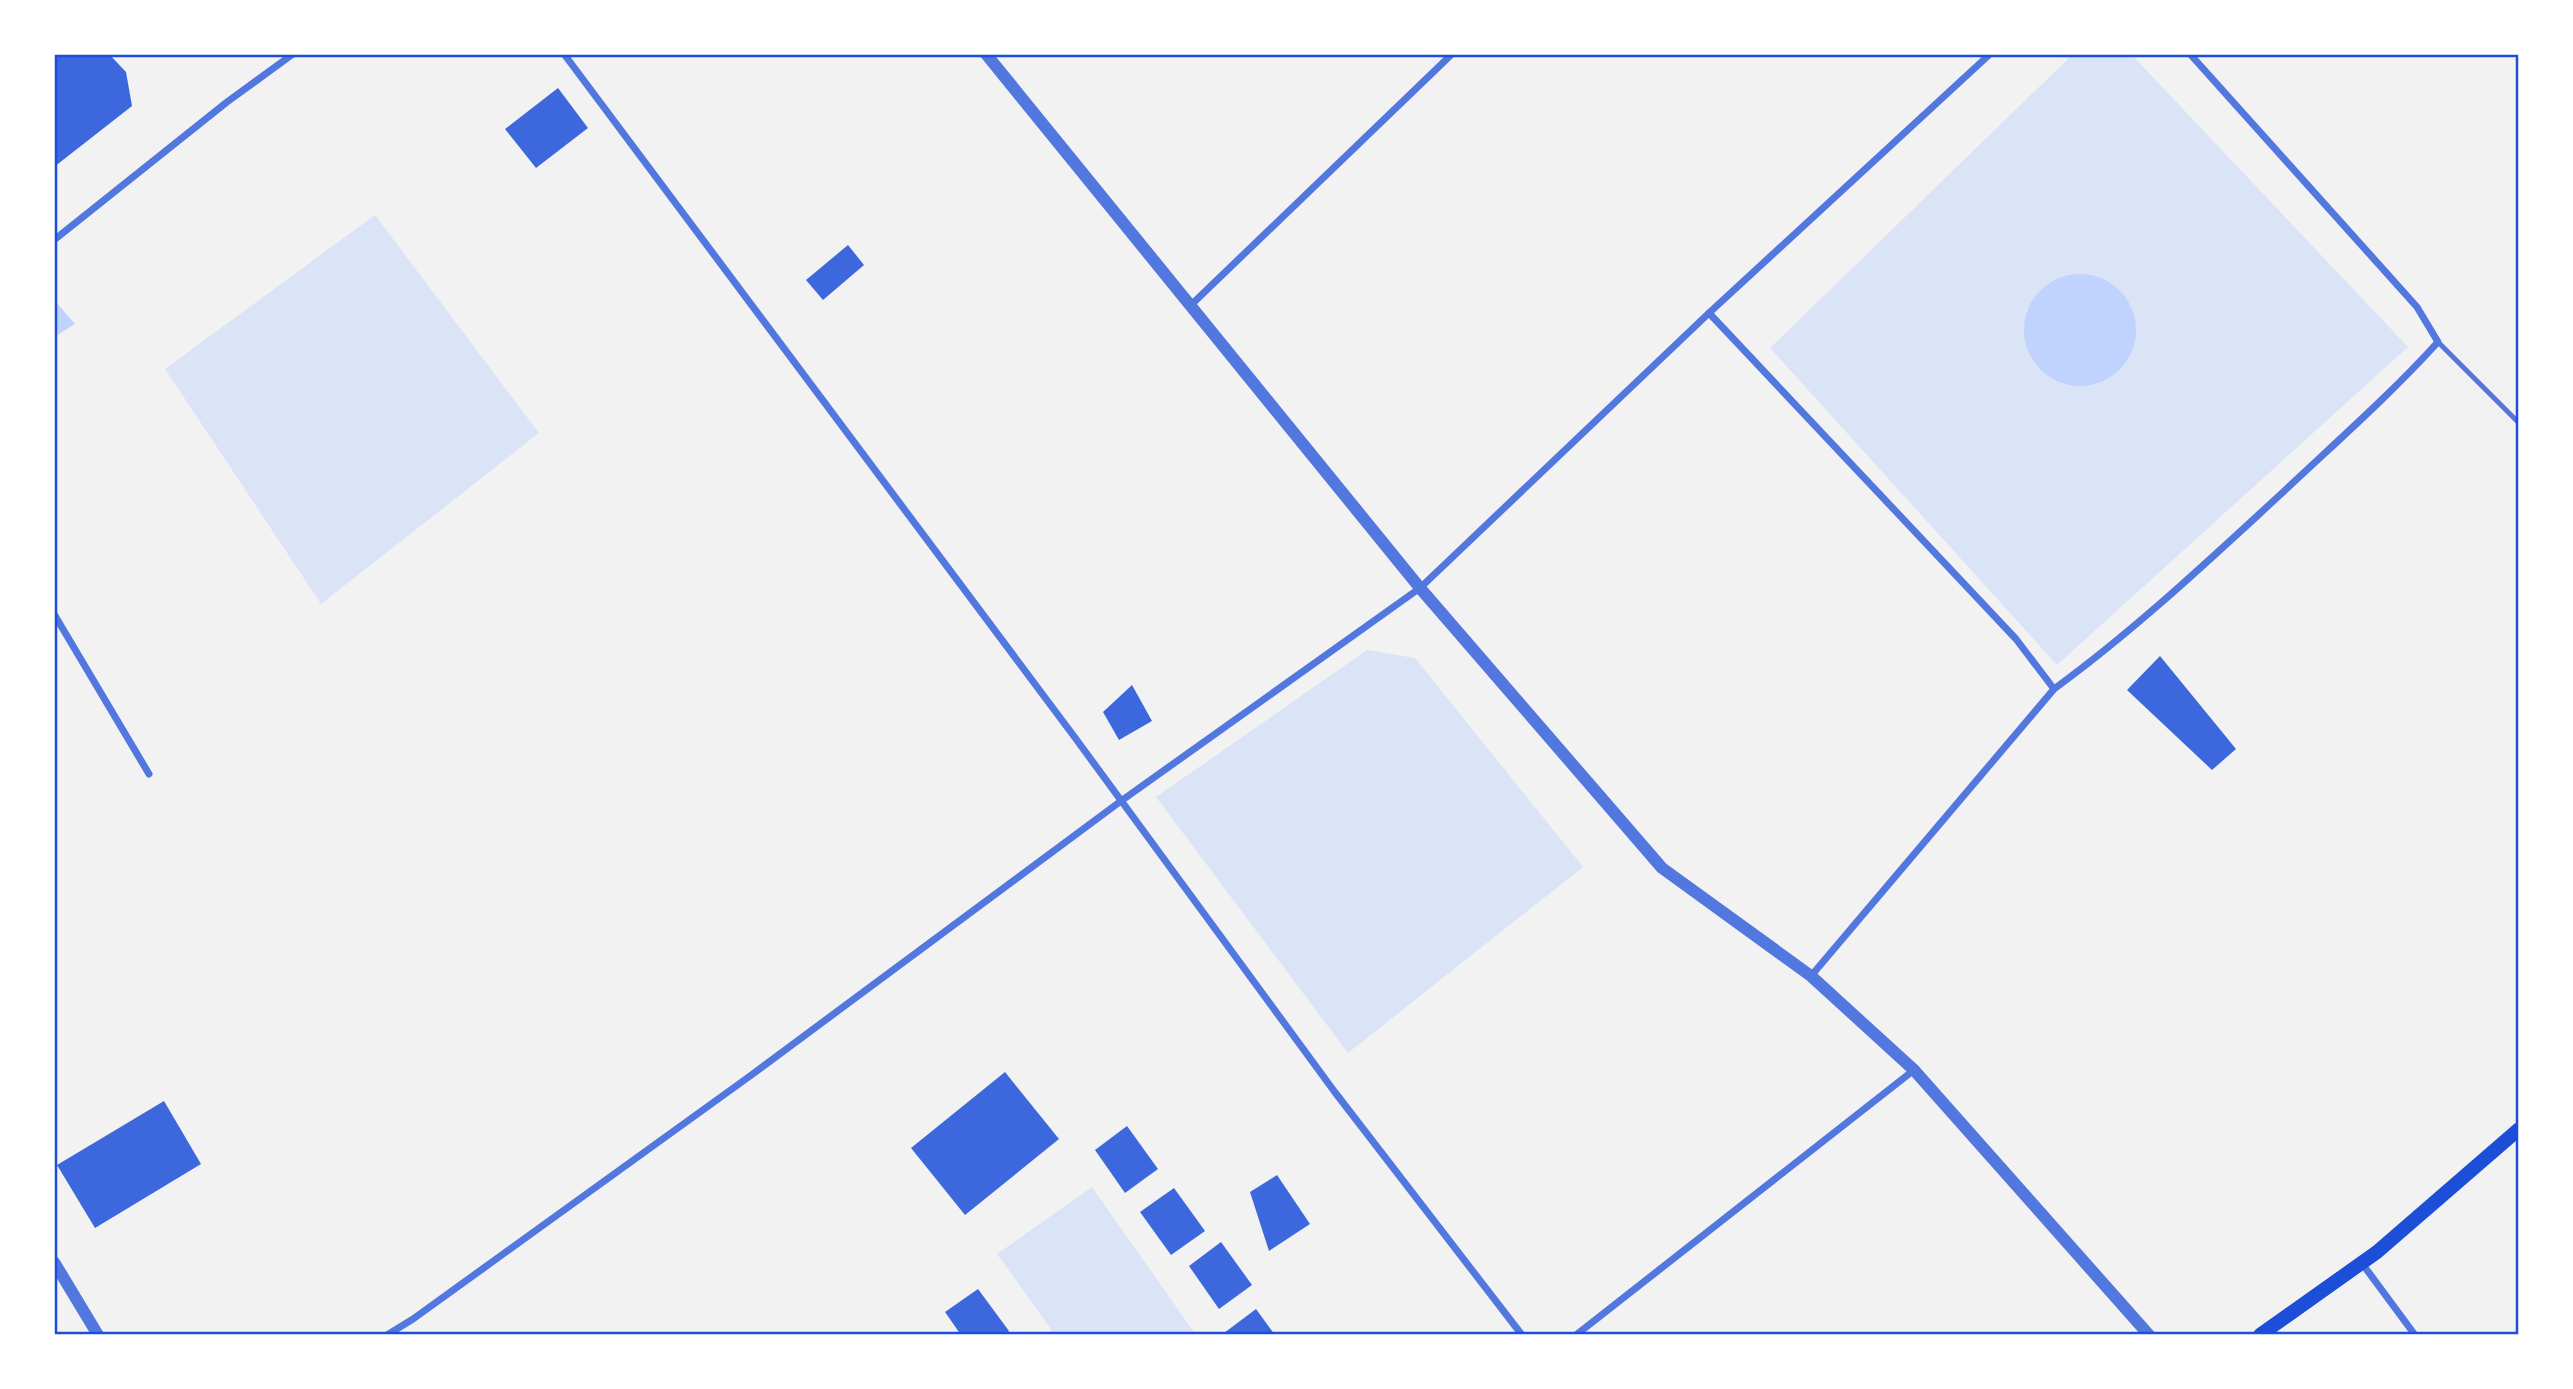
<svg xmlns="http://www.w3.org/2000/svg" width="2573" height="1389" font-family="Signika,sans-serif">
<style>
.green{fill:#dbe4f7}
.water{fill:#bfd3fe}
.building{fill:#3d67dc}
.lines{fill:none;stroke-linecap:round;stroke-linejoin:round}
.service{stroke:#5277de;stroke-width:5}
.minor{stroke:#5277de;stroke-width:7}
.tertiary{stroke:#5277de;stroke-width:12}
.secondary{stroke:#1d4ed8;stroke-width:14}
.neatline{fill:none;stroke:#1d4ed8;stroke-width:2.5}
</style>
<rect width="100%" height="100%" fill="#f2f2f2"/>
<g class="green">
<path d="M2073 54H2131L2408 347 2057 665 1770 348Z"/>
<path d="M375 215 539 433 321 604 165 369Z"/>
<path d="M1367 650 1415 658 1583 867 1348 1053 1156 797Z"/>
<path d="M1092 1187 1196 1335H1055L997 1254Z"/>
</g>
<g class="water">
<circle cx="2080" cy="330" r="56"/>
<path d="M54 300 75 324 54 337Z"/>
</g>
<g class="building">
<path d="M54 54H109L126 72 132 106 54 167Z"/>
<path d="M558 88 588 128 536 168 505 129Z"/>
<path d="M848 245 864 265 823 300 806 280Z"/>
<path d="M2160 656 2236 749 2212 770 2127 690Z"/>
<path d="M1132 685 1152 721 1119 740 1103 712Z"/>
<path d="M1005 1072 1059 1139 965 1215 911 1148Z"/>
<path d="M164 1101 201 1164 95 1228 57 1165Z"/>
<path d="M1127 1126 1158 1169 1125 1193 1095 1150Z"/>
<path d="M1277 1175 1310 1224 1269 1251 1250 1192Z"/>
<path d="M1174 1188 1205 1231 1171 1255 1140 1212Z"/>
<path d="M1221 1242 1252 1285 1219 1309 1189 1266Z"/>
<path d="M978 1289 1009 1331 1005 1335H961L945 1312Z"/>
<path d="M1256 1309 1275 1335H1225L1224 1333Z"/>
</g>
<g class="lines">
<path class="service" d="M2438 342 2519 423"/>
<g class="minor">
<path d="M564 54 1076 739 1334 1091 1522 1335"/>
<path d="M54 240 227 102 293 54"/>
<path d="M1191 305 1452 54"/>
<path d="M1709 313 2016 639 2054 689"/>
<path d="M54 614 149 774"/>
<path d="M1811 976 2054 689C2135 630 2208 561 2281 494 2334 444 2389 396 2438 342L2417 307 2190 54"/>
<path d="M2361 1262 2415 1335"/>
<path d="M387 1335 413 1319 750 1076 1121 801 1420 588 1709 313 1990 54"/>
<path d="M1576 1335 1914 1070"/>
</g>
<g class="tertiary">
<path d="M986 54 1420 588 1662 868 1811 976 1914 1070 2149 1335"/>
<path d="M54 1262 98 1335"/>
</g>
<path class="secondary" d="M2260 1335 2377 1252 2519 1129"/>
</g>
<rect width="2573" height="1389" fill="none" stroke="#ffffff" stroke-width="112"/>
<rect x="56" y="56" width="2461" height="1277" class="neatline"/>
</svg>
